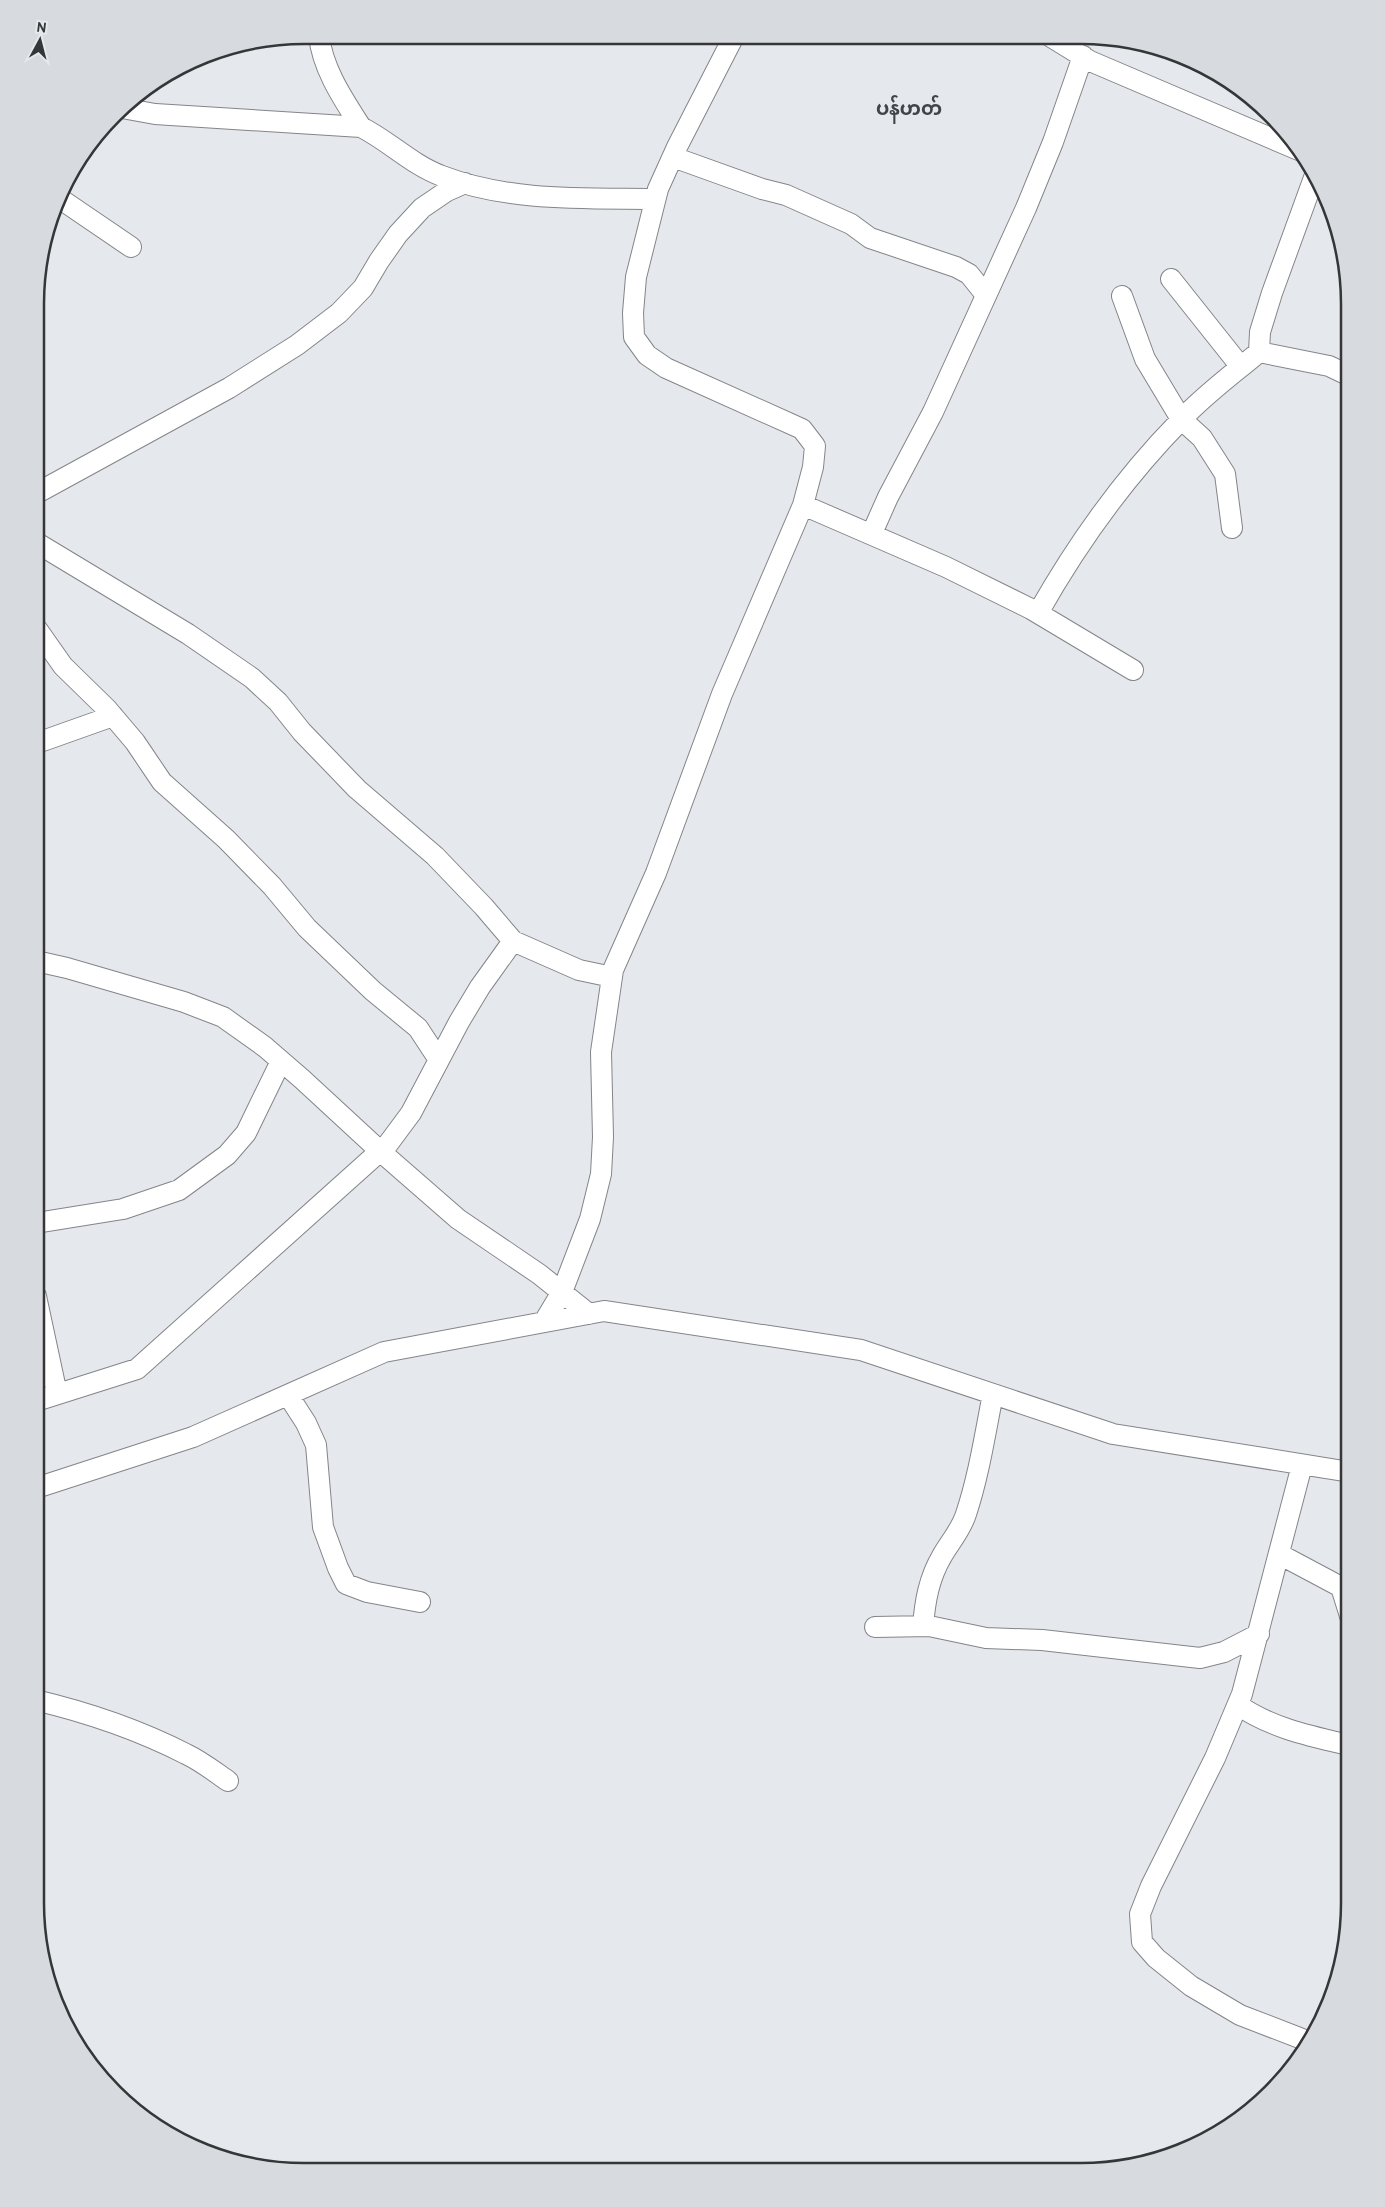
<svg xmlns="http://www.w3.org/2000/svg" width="1385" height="2207" viewBox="0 0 1385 2207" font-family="Overpass,'Noto Sans Myanmar',sans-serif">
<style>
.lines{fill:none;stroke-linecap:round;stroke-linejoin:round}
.minor-casing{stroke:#838589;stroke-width:22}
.minor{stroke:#fff;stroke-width:20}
.labels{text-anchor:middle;stroke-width:4;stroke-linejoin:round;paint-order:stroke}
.quarter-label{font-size:19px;font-weight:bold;fill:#424448;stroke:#e5e8ec}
.rim{fill:none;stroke:#353637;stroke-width:2.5}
</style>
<rect width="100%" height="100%" fill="#e5e8ec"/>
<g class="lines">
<!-- minor casing -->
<g class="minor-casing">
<path id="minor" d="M 319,35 C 322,68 343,99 361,127
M 1051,37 L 1090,61 L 1301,151
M 122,108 L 155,114 L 361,127 C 389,141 412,165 442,176 C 510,202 585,198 655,199
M 673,157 L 762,189 L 786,195 L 851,224 L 870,238 L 956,267 L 969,274 L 985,294
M 59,198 L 131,247
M 1171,279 L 1241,367
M 1122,296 L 1145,359 L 1181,419 L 1202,438 L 1225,474 L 1232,528
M 1259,352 L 1260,332 L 1272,293 L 1315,175
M 37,493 L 229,388 L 297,345 L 339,313 L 363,288 L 379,261 L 398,234 L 422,208 L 447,191 L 465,183
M 803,505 L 946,567 L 1031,609 L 1133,670
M 872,533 L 888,497 L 933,412 L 1026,208 L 1053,142 L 1083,56
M 37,543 L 188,634 L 252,678 L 278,702 L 302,732 L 357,789 L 435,856 L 484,907 L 513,941 L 579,970 L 612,977
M 1038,613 C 1077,544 1125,477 1181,420 C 1204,395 1233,374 1259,352 L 1329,366 L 1350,376
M 37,629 L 63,666 L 107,709 L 135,742 L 162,782 L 226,839 L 272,886 L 307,928 L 373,991 L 418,1028 L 439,1060
M 37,743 L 113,716
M 36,961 L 67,968 L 184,1002 L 223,1017 L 265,1047 L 302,1079 L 380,1151 L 458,1219 L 539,1274 L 589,1314
M 36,1223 L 123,1209 L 179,1190 L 227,1155 L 246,1133 L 281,1061
M 36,1296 L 57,1394
M 544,1322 L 562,1292 L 590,1219 L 601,1174 L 603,1137 L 601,1052 L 613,970 L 656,873 L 722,694 L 803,505 L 813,467 L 815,446 L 802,429 L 666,368 L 647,355 L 634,337 L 633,313 L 636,277 L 658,189 L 677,147 L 734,36
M 288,1395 L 306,1423 L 316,1445 L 323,1527 L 338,1568 L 346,1584 L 367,1592 L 420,1602
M 36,1401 L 137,1369 L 388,1144 L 411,1113 L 459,1022 L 480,987 L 513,941
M 1302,1465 L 1242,1694 L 1215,1758 L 1151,1886 L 1140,1914 L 1142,1942 L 1156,1958 L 1191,1986 L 1240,2015 L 1310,2042
M 36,1488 L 193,1437 L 384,1352 L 604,1311 L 861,1350 L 1113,1434 L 1350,1472
M 1279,1554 L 1341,1587 L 1350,1616
M 923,1626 C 925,1601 929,1578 942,1556 C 950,1542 961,1530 966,1514 C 979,1475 985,1434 993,1394
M 875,1627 L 929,1626 L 986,1638 L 1042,1640 L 1200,1658 L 1224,1652 L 1259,1634
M 35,1700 C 86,1712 139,1730 186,1754 C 201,1761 215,1772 228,1781
M 1238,1705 C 1271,1728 1310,1736 1349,1745"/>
</g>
<!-- minor -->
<use href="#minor" class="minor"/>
</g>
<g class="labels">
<!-- quarter labels -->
<g class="quarter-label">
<text x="909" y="115">ပန်ဟတ်</text>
</g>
</g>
<!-- crop -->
<path d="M0 0H1385V2207H0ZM304 44H1081A260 260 0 0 1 1341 304V1903A260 260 0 0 1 1081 2163H304A260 260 0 0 1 44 1903V304A260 260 0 0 1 304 44Z" fill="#d7dade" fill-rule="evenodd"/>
<path class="rim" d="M304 44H1081A260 260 0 0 1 1341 304V1903A260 260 0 0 1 1081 2163H304A260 260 0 0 1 44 1903V304A260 260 0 0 1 304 44Z"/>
<!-- north arrow -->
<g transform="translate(40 40) rotate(7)" stroke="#e5e8ec" stroke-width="4" paint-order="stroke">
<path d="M0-4L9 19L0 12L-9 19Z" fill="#353637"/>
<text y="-8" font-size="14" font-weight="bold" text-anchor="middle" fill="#353637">N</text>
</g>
</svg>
